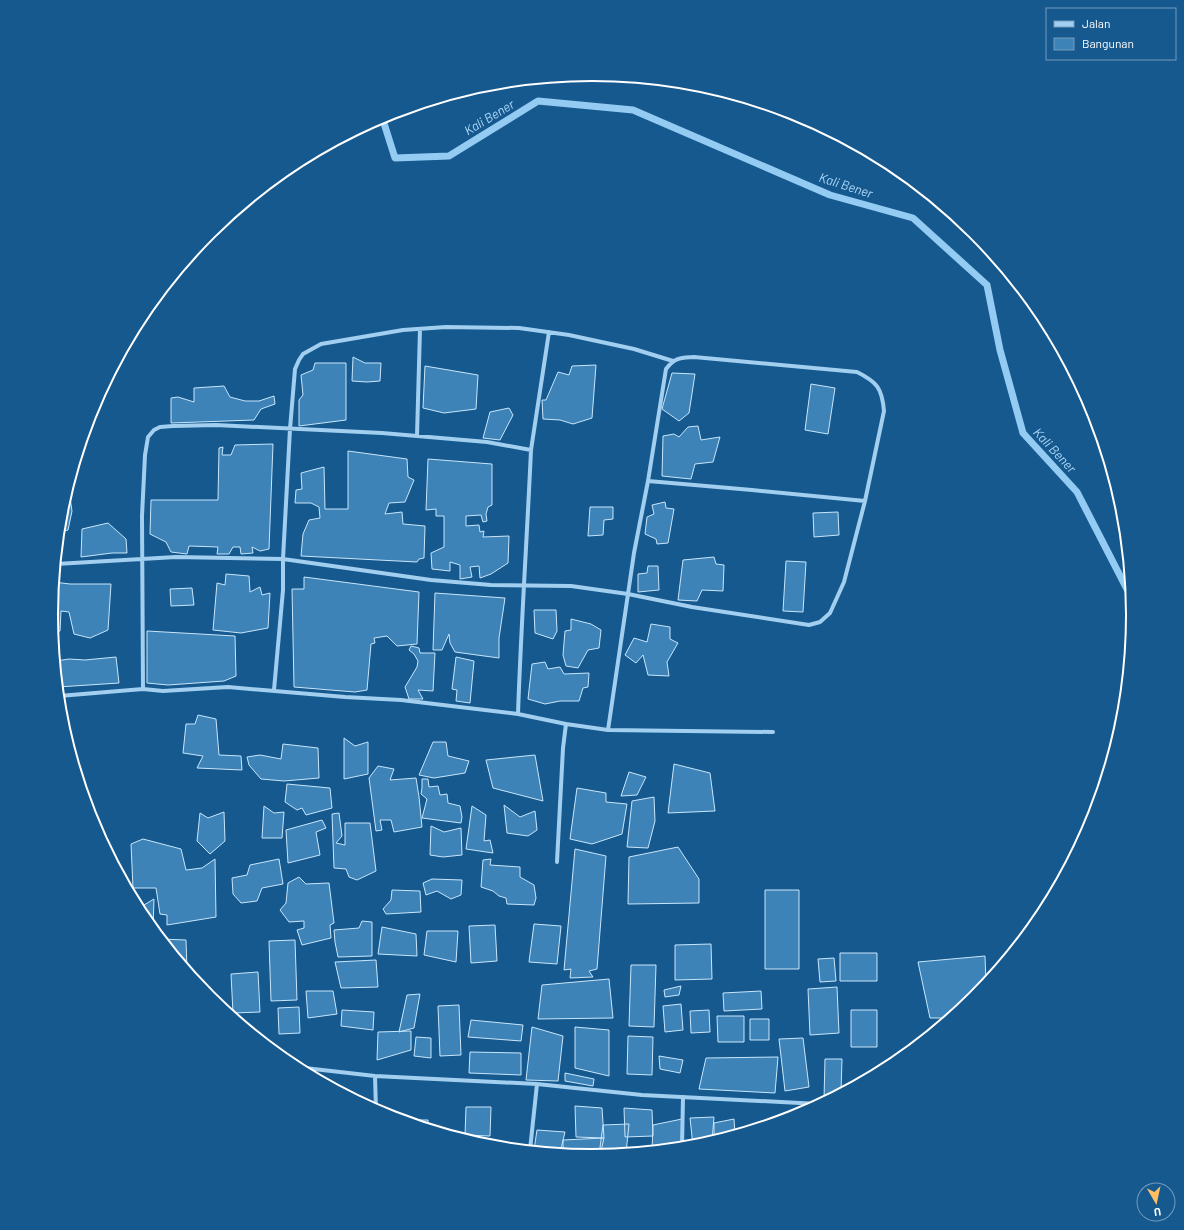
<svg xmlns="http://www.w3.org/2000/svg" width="1184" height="1230" viewBox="0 0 1184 1230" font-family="Barlow,sans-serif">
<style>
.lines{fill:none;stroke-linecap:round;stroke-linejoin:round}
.stream{stroke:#94cbf3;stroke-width:7}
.building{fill:#3e83b8;stroke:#c8e6fb}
.minor{stroke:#a2cff0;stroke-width:4}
.labels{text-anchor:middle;stroke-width:4;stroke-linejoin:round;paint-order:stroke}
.water-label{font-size:13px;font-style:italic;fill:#aed8f7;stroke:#16598f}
.rim{fill:none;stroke:#fff;stroke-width:2}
</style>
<rect width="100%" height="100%" fill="#16598f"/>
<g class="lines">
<!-- stream -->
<path class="stream" d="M 382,117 L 395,158 L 449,156 L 538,101 L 633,110 L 830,195 L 913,218 L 987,285 L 1000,350 L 1023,433 L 1077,492 L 1131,597"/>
</g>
<!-- building -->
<path class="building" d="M 353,357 L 365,363 L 381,363 L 380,381 L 367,382 L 352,381 Z
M 315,363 L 346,363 L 346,420 L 299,426 L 299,400 L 303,395 L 301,375 L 313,370 Z
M 596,365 L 592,418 L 573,424 L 560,420 L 543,419 L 542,400 L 546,400 L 558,372 L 569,375 L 572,366 Z
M 425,366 L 478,375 L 476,409 L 444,413 L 423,408 Z
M 672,373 L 695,374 L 689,413 L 679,421 L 662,409 Z
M 811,384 L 835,388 L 828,434 L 805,430 Z
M 224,386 L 230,397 L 245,401 L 259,401 L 274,396 L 275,404 L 261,409 L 254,420 L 171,423 L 171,398 L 178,397 L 194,402 L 194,388 Z
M 509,408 L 513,415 L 500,440 L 483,438 L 490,412 Z
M 698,426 L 701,440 L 720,437 L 713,462 L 695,464 L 691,479 L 662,476 L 663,436 L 674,434 L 679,437 L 688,427 Z
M 82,441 L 69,491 L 72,511 L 68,530 L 59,532 L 61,509 Z
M 273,444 L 269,549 L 260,551 L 252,547 L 253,553 L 241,554 L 240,547 L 233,547 L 229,554 L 217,554 L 218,547 L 189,546 L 187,554 L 171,552 L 166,542 L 150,534 L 151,500 L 218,500 L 219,448 L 223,447 L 222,455 L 231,455 L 235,445 Z
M 348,451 L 407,459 L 408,477 L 414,480 L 405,502 L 389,503 L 385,514 L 402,512 L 403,524 L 425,526 L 424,558 L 419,559 L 417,562 L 301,556 L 303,534 L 309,520 L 320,518 L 319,507 L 311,503 L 295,503 L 296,490 L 302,489 L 301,473 L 324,467 L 325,509 L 348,509 Z
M 428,459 L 492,464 L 492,505 L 488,507 L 486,514 L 487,521 L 483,522 L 481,515 L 466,516 L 466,526 L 479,525 L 480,532 L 484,531 L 483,537 L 509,536 L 508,563 L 491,574 L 480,578 L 479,566 L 470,567 L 472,577 L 460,579 L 460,565 L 450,562 L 450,571 L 432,569 L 431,553 L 444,547 L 444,516 L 436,516 L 436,509 L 426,510 Z
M 665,502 L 666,508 L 674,509 L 668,543 L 657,544 L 656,539 L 645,534 L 647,517 L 654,514 L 652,505 Z
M 590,507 L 613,507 L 613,519 L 604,520 L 603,535 L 588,536 Z
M 838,512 L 839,535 L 814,537 L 813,513 Z
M 108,523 L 126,539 L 127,553 L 112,553 L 81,557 L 82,529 Z
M 714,557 L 716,564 L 724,565 L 723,591 L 702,590 L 697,601 L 678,600 L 683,560 Z
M 786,561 L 806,562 L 803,612 L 783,611 Z
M 648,566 L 658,566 L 659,590 L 638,592 L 638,574 L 647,573 Z
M 226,574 L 249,576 L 250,592 L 260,587 L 262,595 L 270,593 L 268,628 L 241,633 L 213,630 L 217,583 L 225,585 Z
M 304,577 L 419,592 L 417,644 L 397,646 L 387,636 L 374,638 L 375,643 L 371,644 L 367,690 L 355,692 L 294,687 L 292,589 L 304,589 Z
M 54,582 L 70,584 L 111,584 L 108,630 L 90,638 L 74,634 L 69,612 L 61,611 L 60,631 L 53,632 L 51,615 Z
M 192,588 L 194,605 L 171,606 L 170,589 Z
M 435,593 L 505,598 L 499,638 L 499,658 L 455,652 L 450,643 L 449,634 L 442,650 L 433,650 Z
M 534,610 L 556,610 L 557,631 L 553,639 L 535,633 Z
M 571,619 L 591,624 L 601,630 L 599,648 L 588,650 L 578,668 L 566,666 L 563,655 L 565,631 L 571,630 Z
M 651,624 L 670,627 L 670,639 L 678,643 L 667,662 L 669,676 L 648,675 L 643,655 L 636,663 L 625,655 L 634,638 L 647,642 Z
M 147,631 L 235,636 L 236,676 L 224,681 L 168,685 L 147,683 Z
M 411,646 L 419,648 L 420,653 L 435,653 L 433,691 L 418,690 L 423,699 L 409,699 L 405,687 L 417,667 L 418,661 L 414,654 L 409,650 Z
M 116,657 L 119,683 L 58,687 L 56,661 L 69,659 L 85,660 Z
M 456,657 L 474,661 L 470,703 L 456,701 L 457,690 L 452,689 Z
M 545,662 L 548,669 L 560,667 L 564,674 L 589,673 L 588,687 L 583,688 L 579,701 L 560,701 L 545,704 L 528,699 L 532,664 Z
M 198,715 L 216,719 L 219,755 L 241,756 L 242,770 L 197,768 L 203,756 L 183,753 L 186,724 L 195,724 Z
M 344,738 L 355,746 L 368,742 L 368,774 L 344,779 Z
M 433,742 L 446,742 L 448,756 L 469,761 L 465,773 L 434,778 L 419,775 Z
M 283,744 L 318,748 L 319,778 L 284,781 L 261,779 L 249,765 L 247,757 L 260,755 L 281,759 Z
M 535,755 L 543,801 L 493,788 L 486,760 Z
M 674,764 L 710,773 L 715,811 L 668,813 Z
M 378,766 L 394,769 L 390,780 L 416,778 L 419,797 L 422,827 L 394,832 L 391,820 L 380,820 L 382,830 L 376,831 L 369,778 Z
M 629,772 L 646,777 L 637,795 L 621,796 Z
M 422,779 L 428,779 L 429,787 L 438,786 L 440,795 L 447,794 L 448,803 L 460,806 L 462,817 L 461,823 L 422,818 L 427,799 L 421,794 L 422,788 Z
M 287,784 L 330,788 L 332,808 L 306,815 L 302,808 L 297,810 L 285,802 Z
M 577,788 L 606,793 L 606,802 L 627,804 L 622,834 L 592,844 L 570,839 Z
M 654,797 L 655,821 L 648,848 L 627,847 L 632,801 Z
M 504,805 L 520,817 L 535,811 L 537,830 L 528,836 L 507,833 Z
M 264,806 L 274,813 L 284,812 L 282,838 L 262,838 Z
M 472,806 L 486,815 L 484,841 L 490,840 L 493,853 L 466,849 Z
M 224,812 L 225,841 L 210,854 L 197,841 L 200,813 L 208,818 Z
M 339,813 L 342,836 L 336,843 L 345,845 L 345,823 L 370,823 L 376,871 L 357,880 L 349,877 L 346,869 L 334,868 L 332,814 Z
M 322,820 L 326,828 L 316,832 L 320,855 L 288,863 L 286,830 Z
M 431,826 L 444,832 L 461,828 L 462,855 L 443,857 L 430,855 Z
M 143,839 L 181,849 L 186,870 L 202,868 L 215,859 L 216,917 L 167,925 L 167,915 L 160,914 L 156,888 L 133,888 L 131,844 Z
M 678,847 L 699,879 L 699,903 L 628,904 L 629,857 Z
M 575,849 L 606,856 L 597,969 L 589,971 L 593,977 L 570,978 L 571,969 L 564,970 Z
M 279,859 L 283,884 L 262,888 L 257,901 L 241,903 L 233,894 L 232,878 L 247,875 L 250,865 Z
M 491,859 L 490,865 L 520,867 L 520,877 L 534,885 L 536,898 L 534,905 L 507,904 L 506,898 L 499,896 L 493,891 L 481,887 L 483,860 Z
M 299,877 L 306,884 L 329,883 L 334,923 L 330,925 L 331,938 L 302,945 L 297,930 L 304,928 L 304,921 L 289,922 L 280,910 L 286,903 L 288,883 Z
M 432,879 L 462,880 L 461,895 L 451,899 L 437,891 L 426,895 L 423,883 Z
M 392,890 L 420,891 L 421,912 L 386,914 L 383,909 L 391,900 Z
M 765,890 L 799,890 L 799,969 L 765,969 Z
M 154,899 L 153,929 L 142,915 L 135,902 L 144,905 Z
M 362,921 L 372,922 L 372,956 L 338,957 L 335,942 L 334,930 L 359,928 Z
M 534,924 L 561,926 L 557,964 L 529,962 Z
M 495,925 L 497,961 L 471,963 L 469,926 Z
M 382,927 L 416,934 L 417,956 L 378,954 Z
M 427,931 L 458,931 L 456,962 L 424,955 Z
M 161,939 L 186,940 L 187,970 Z
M 295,940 L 297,1000 L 271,1001 L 269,941 Z
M 711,944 L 712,979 L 675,980 L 675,945 Z
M 840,953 L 877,953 L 877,981 L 840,981 Z
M 985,956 L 986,984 L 974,998 L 950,1018 L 930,1018 L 918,962 Z
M 834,958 L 836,981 L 820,982 L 818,959 Z
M 376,960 L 378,987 L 341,988 L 335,962 Z
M 631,965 L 656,965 L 654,1027 L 629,1026 Z
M 258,972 L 260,1012 L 233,1013 L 231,974 Z
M 609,979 L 613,1018 L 538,1019 L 542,985 Z
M 681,986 L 679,995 L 665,997 L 664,990 Z
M 837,987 L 839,1033 L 810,1035 L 808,989 Z
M 306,991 L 333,991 L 337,1014 L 308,1018 Z
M 761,991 L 762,1009 L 724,1011 L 723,993 Z
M 420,994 L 414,1028 L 399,1032 L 407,995 Z
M 681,1004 L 683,1030 L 665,1032 L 663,1006 Z
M 459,1005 L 461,1055 L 440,1056 L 438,1006 Z
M 299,1007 L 300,1033 L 279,1034 L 278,1008 Z
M 342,1010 L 374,1012 L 373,1030 L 341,1026 Z
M 709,1010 L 710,1032 L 691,1033 L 690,1011 Z
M 851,1010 L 877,1010 L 877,1047 L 851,1047 Z
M 717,1016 L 744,1016 L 744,1042 L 718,1042 Z
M 750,1019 L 769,1019 L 769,1040 L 750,1040 Z
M 471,1020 L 523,1025 L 521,1041 L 468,1037 Z
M 532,1027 L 563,1036 L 558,1081 L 526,1080 Z
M 575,1027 L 609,1030 L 609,1076 L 575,1068 Z
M 411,1031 L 411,1050 L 377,1060 L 378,1032 Z
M 628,1036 L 653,1037 L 652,1075 L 627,1074 Z
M 416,1037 L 431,1038 L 431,1058 L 414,1056 Z
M 803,1038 L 809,1087 L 785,1091 L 779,1039 Z
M 470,1052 L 521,1053 L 521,1075 L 469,1073 Z
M 659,1056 L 683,1060 L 680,1073 L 660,1069 Z
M 778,1057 L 775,1093 L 699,1089 L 706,1058 Z
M 825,1059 L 842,1059 L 841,1092 L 829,1099 L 824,1099 Z
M 565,1073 L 594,1079 L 593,1086 L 565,1081 Z
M 575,1106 L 602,1108 L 604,1138 L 576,1137 Z
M 466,1107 L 491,1107 L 490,1136 L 465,1135 Z
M 624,1108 L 652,1110 L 653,1136 L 625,1137 Z
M 714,1117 L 712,1141 L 693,1146 L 690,1118 Z
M 682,1119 L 681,1147 L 652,1150 L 653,1125 Z
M 734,1119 L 735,1134 L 714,1140 L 714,1123 Z
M 403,1120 L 428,1120 L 428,1128 Z
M 629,1124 L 626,1153 L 599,1155 L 603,1125 Z
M 537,1130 L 565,1132 L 560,1153 L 534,1150 Z
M 604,1138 L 600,1155 L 592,1156 L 563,1153 L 563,1140 Z"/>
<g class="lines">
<!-- minor -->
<path class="minor" d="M 417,436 L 420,329
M 531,450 L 549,332
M 56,564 L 176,557 L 283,559 L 431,580 L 491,585 L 571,586 L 628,594 L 692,607 L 809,625 L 820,622 L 830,613 L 844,582 L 865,501 L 884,411 C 882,388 877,382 857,372 L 694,357 C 681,358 675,357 666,369 L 648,481
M 143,689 L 142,516 L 145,455 L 148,437 L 154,430 L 160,427 L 173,426 L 216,425 L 382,433 L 487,442 L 531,450 C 527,538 521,626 518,714
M 274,690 L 283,590 L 283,559 L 290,429 L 295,369 L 299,360 L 303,354 L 321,344 L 403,330 L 446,327 L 519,328 L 569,335 L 634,349 L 673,361
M 59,696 L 143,689 L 163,691 L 228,687 L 345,697 L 401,700 L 518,714 L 566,724 L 563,748 L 557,862
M 566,724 L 608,730 L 773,732
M 608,730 L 634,553 L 648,481 L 752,490 L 865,501
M 296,1067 L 375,1076 L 537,1084 L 642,1095 L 819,1104
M 375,1076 L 376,1110
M 682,1147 L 683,1097
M 530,1150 L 537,1084"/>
</g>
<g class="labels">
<!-- water labels -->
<g class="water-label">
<text transform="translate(489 117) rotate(-31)" y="5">Kali Bener</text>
<text transform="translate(846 185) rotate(18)" y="5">Kali Bener</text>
<text transform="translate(1055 450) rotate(47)" y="5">Kali Bener</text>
</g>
</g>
<!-- crop -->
<path d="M0 0H1184V1230H0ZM58 615a534 534 0 1 1 1068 0a534 534 0 1 1-1068 0Z" fill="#16598f" fill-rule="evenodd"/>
<path class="rim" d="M58 615a534 534 0 1 1 1068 0a534 534 0 1 1-1068 0Z"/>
<!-- legend -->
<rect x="1046" y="8" width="130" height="52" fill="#16598f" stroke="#739bbc"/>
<rect x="1054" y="21" width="20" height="6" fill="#a2cff0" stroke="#739bbc"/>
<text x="1082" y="28" font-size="12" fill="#ffffff">Jalan</text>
<rect x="1054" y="38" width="20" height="12" fill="#3e83b8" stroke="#739bbc"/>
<text x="1082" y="48" font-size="12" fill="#ffffff">Bangunan</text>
<!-- north arrow -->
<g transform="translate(1156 1202) rotate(171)"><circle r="19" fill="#16598f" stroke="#739bbc"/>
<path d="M0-3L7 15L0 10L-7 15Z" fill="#ffbe61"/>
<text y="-6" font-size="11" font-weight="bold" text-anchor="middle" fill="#ffffff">U</text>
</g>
</svg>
